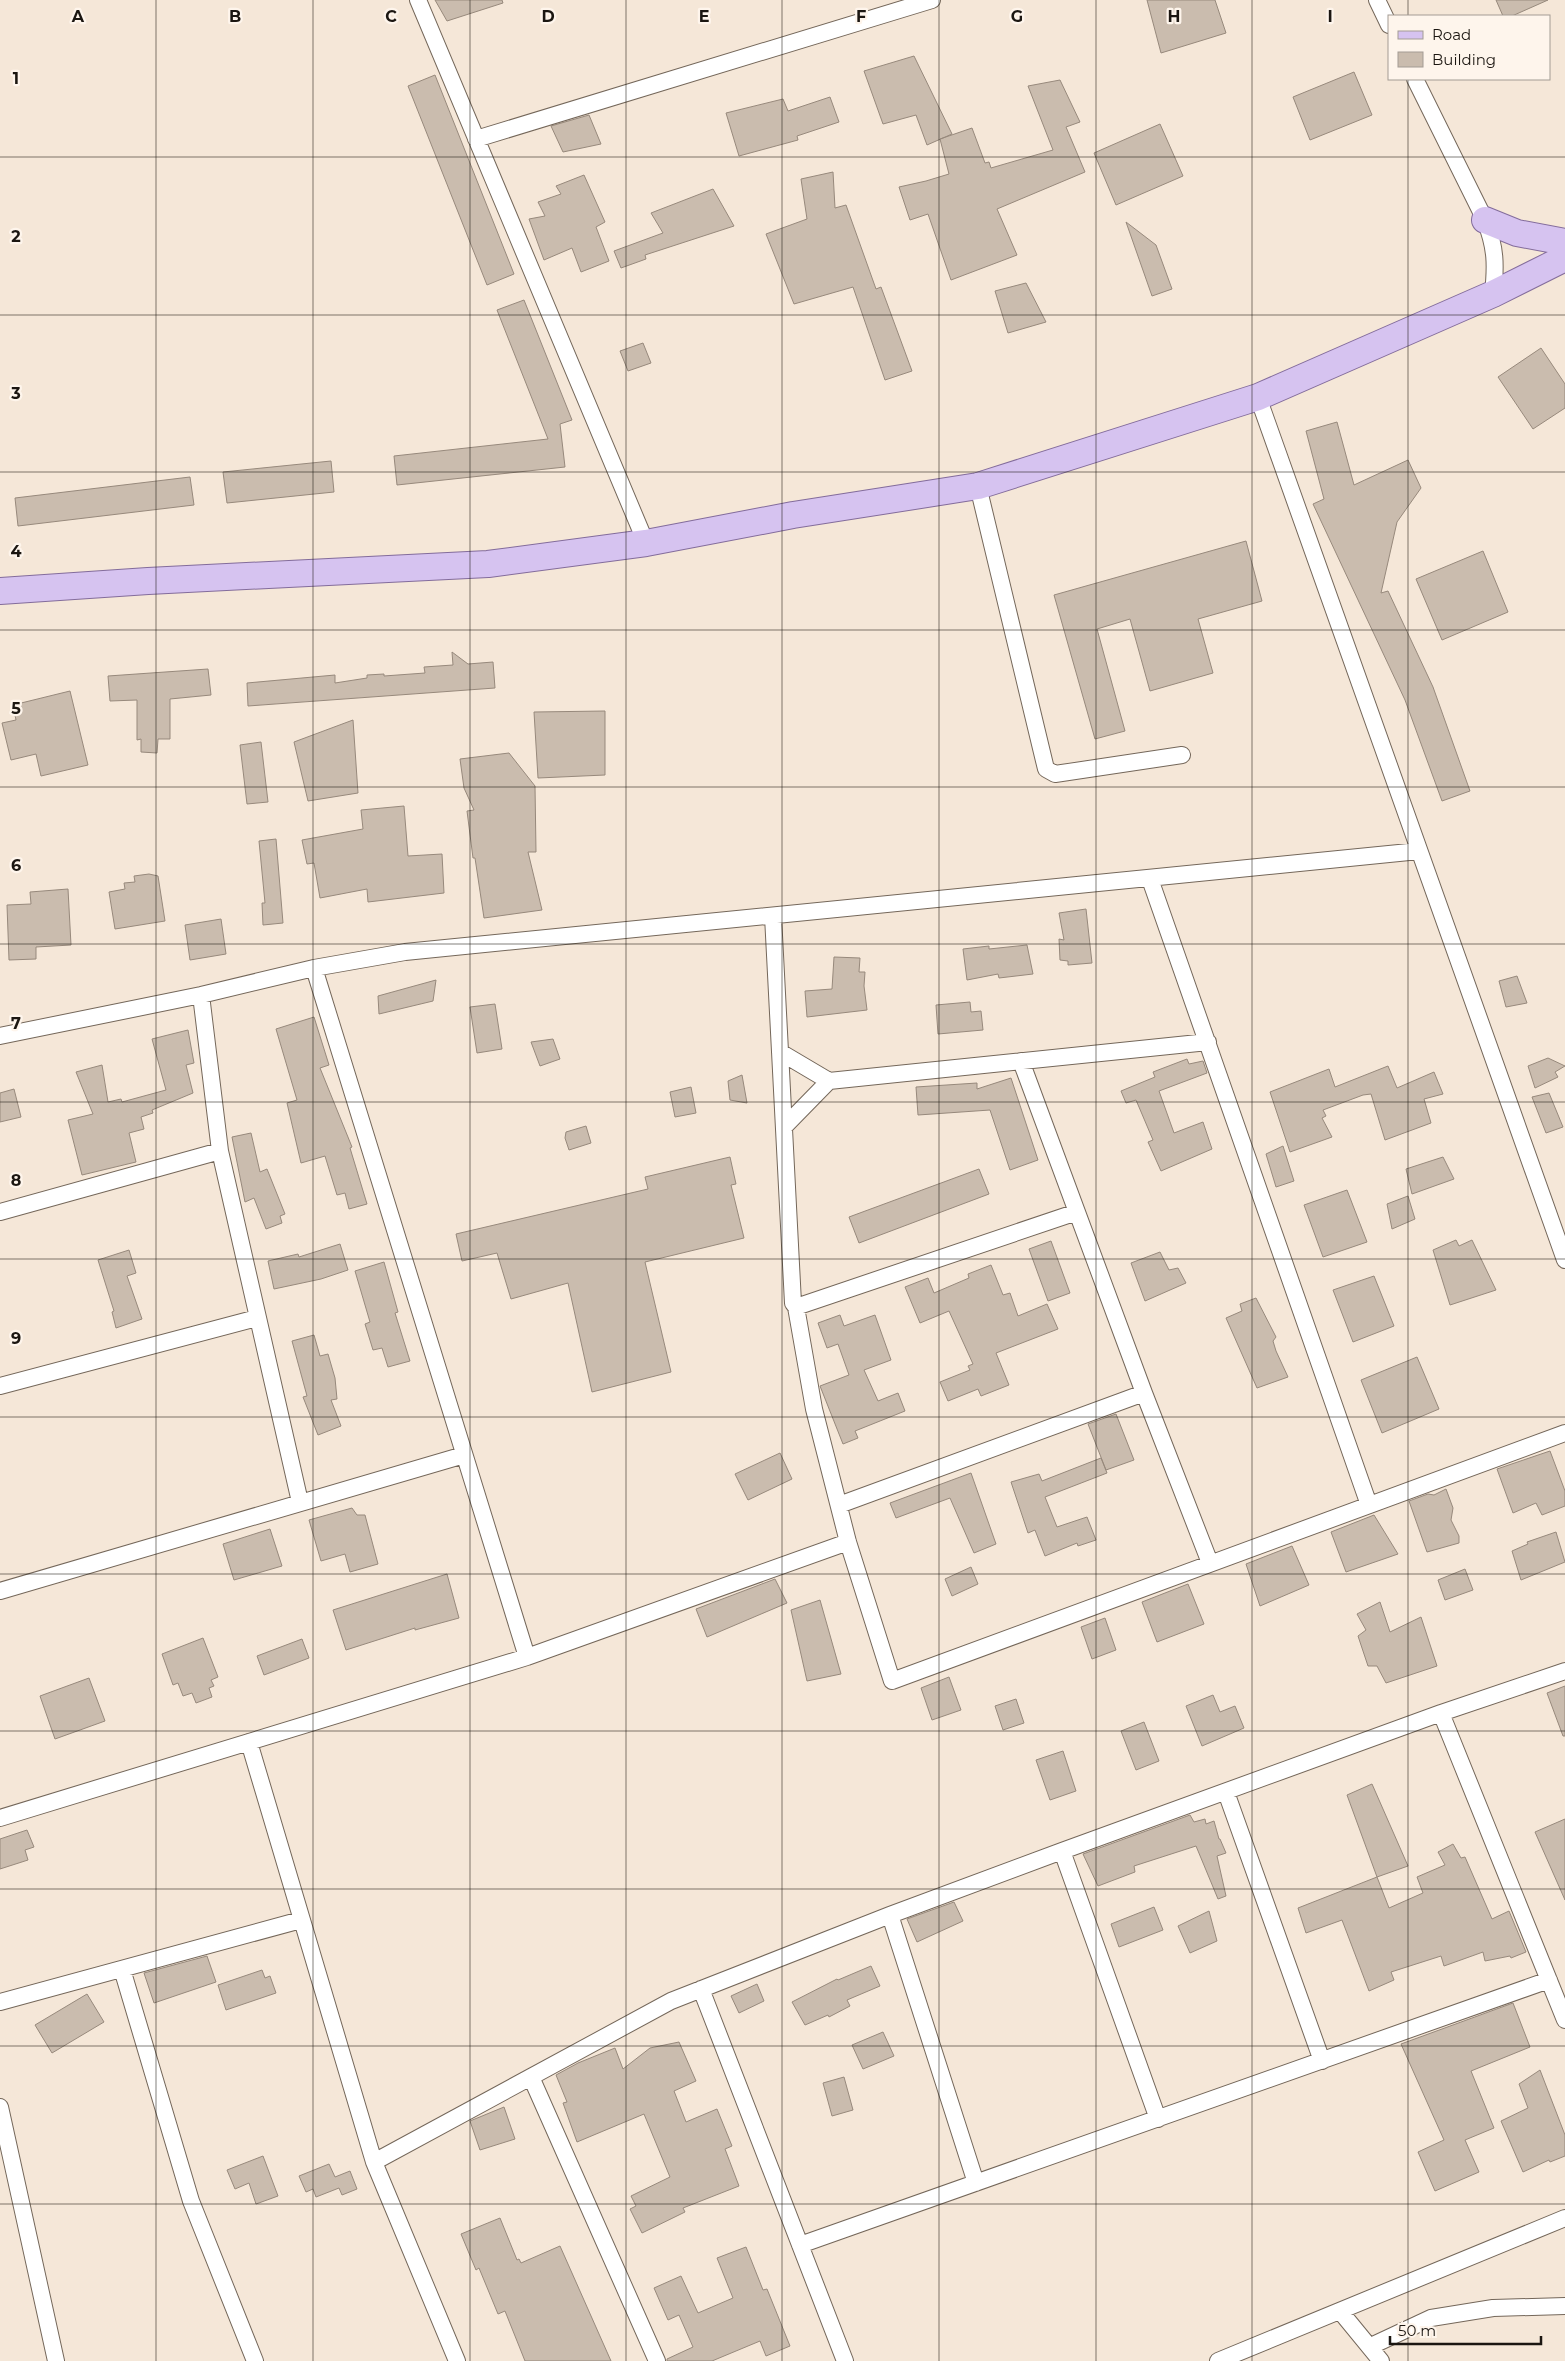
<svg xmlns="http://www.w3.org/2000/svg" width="1565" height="2361" viewBox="0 0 1565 2361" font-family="Montserrat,sans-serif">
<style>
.building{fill:#cabcae;stroke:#97897c}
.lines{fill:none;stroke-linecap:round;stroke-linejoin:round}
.street-casing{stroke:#74675a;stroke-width:18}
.primary-casing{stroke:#836c9b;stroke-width:28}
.street{stroke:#fff;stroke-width:16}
.primary{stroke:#d6c3f0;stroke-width:26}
.grid{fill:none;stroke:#1b1611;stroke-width:1;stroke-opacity:0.55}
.grid-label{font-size:16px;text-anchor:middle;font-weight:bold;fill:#1b1611;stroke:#fef5ec;stroke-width:4.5;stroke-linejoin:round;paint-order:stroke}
</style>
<rect width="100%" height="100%" fill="#f5e7d8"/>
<!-- building -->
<path class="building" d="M 435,0 L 502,0 L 503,3 L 447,21 Z
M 1147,0 L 1215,0 L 1226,33 L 1161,53 Z
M 1496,0 L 1548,0 L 1512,16 L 1503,16 Z
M 914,56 L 952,134 L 927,145 L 916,115 L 883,124 L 864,71 Z
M 1354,72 L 1372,115 L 1310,140 L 1293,97 Z
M 435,75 L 514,274 L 487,285 L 408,86 Z
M 1060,80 L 1080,122 L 1066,127 L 1085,172 L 997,209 L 1017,255 L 951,280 L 928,214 L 910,220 L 899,187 L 926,181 L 949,174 L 940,139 L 972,128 L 985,163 L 989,162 L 991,168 L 1053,150 L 1028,86 Z
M 830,97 L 839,122 L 797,136 L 798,140 L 739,156 L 726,113 L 783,99 L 788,111 Z
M 589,115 L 601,144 L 563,152 L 551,126 Z
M 1160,124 L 1183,176 L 1116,205 L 1094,153 Z
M 833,172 L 835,208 L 846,205 L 876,289 L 881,287 L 912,371 L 885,380 L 853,287 L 794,304 L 766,234 L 807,219 L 801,179 Z
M 584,175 L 605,222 L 596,227 L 609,261 L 581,272 L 572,248 L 544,260 L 529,219 L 545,216 L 538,202 L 561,194 L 556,186 Z
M 713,189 L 734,226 L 645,255 L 646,259 L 621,268 L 614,251 L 663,233 L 651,213 Z
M 1126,222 L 1156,245 L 1172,289 L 1152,296 Z
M 1026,283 L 1046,322 L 1008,333 L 995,291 Z
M 524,300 L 572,420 L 560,424 L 565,467 L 397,485 L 394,456 L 548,439 L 497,310 Z
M 643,343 L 651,363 L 628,371 L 620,351 Z
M 1541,348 L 1565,384 L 1565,408 L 1533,429 L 1498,377 Z
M 1337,422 L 1354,485 L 1408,460 L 1421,488 L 1397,522 L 1381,593 L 1388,591 L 1433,687 L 1470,791 L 1442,801 L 1405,700 L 1313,504 L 1324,499 L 1306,431 Z
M 331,461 L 334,492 L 227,503 L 223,472 Z
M 190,477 L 194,505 L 18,526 L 15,498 Z
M 1246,541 L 1262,601 L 1198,619 L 1213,673 L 1150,691 L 1130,619 L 1097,629 L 1125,731 L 1095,739 L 1054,595 Z
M 1483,551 L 1508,612 L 1442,640 L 1416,579 Z
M 452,652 L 468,664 L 493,662 L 495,688 L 248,706 L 247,683 L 335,675 L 335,683 L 367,678 L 367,675 L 384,674 L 384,676 L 425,673 L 424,667 L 453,665 Z
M 208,669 L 211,695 L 170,699 L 170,739 L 158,739 L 157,753 L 141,752 L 141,739 L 137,740 L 137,700 L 110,701 L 108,676 Z
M 70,691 L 88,765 L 41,776 L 36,754 L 11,760 L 2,723 L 16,720 L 13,705 Z
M 605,711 L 605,775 L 538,778 L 534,712 Z
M 353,720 L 358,793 L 308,801 L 294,742 Z
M 261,742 L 268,802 L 247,804 L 240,745 Z
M 509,753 L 535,786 L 536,852 L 528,852 L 542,910 L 484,918 L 475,858 L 473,858 L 467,811 L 474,810 L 464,788 L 460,759 Z
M 404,806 L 408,856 L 442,854 L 444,893 L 368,902 L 367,889 L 320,898 L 314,863 L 307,864 L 302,840 L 363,829 L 361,810 Z
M 276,839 L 283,923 L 263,925 L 262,903 L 265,903 L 259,841 Z
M 149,874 L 158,876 L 165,921 L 115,929 L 109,892 L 125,889 L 124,883 L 135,882 L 134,876 Z
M 68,889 L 71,945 L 36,947 L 36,959 L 9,960 L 7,905 L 31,904 L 30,892 Z
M 1086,909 L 1092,963 L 1068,965 L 1068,961 L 1060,960 L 1059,939 L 1064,940 L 1059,913 Z
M 221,919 L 226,954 L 190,960 L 185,925 Z
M 1027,945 L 1033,974 L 999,978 L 998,974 L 967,980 L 963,949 L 989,946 L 989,949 Z
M 834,957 L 860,958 L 859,972 L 865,972 L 864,986 L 867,1010 L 807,1017 L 805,991 L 832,989 Z
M 1517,976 L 1527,1003 L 1506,1007 L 1499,981 Z
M 436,980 L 433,1001 L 379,1014 L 378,996 Z
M 970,1002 L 971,1012 L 981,1011 L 983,1030 L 938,1034 L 936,1005 Z
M 495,1004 L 502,1049 L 477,1053 L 470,1007 Z
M 314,1017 L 329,1065 L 320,1068 L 352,1147 L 350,1148 L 367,1204 L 349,1209 L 345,1193 L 337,1195 L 325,1156 L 301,1163 L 287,1103 L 297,1100 L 276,1029 Z
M 188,1030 L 194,1063 L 186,1065 L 193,1093 L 152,1110 L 153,1113 L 141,1117 L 144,1129 L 129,1133 L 136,1162 L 82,1175 L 68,1120 L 93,1114 L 76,1072 L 102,1065 L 108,1102 L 121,1099 L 122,1102 L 166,1090 L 152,1039 Z
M 553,1039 L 560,1059 L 540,1066 L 531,1042 Z
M 1548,1058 L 1565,1066 L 1555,1072 L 1558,1077 L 1535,1088 L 1528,1066 Z
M 1187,1059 L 1189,1064 L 1203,1061 L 1207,1073 L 1159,1091 L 1174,1133 L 1203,1122 L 1212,1149 L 1161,1171 L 1148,1142 L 1153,1140 L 1136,1100 L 1126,1103 L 1121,1091 L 1155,1077 L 1153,1072 Z
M 1388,1066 L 1397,1088 L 1434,1072 L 1443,1094 L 1424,1099 L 1431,1123 L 1385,1140 L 1371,1094 L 1363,1095 L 1323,1110 L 1326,1116 L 1322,1118 L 1332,1137 L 1290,1152 L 1270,1092 L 1329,1069 L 1335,1087 Z
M 742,1075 L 747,1103 L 730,1100 L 728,1081 Z
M 1011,1078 L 1038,1160 L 1010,1170 L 990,1110 L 918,1115 L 916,1087 L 977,1083 L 977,1089 Z
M 691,1087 L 696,1113 L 675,1117 L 670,1092 Z
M 14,1089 L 21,1117 L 0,1122 L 0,1093 Z
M 1549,1093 L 1563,1127 L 1546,1133 L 1532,1097 Z
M 586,1126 L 591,1143 L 569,1150 L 565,1138 L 566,1132 Z
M 251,1133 L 260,1172 L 267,1169 L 285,1214 L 280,1216 L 282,1223 L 266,1229 L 254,1198 L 245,1202 L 232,1137 Z
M 1283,1146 L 1294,1181 L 1276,1187 L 1266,1154 Z
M 730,1157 L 736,1184 L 731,1185 L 744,1238 L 645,1262 L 671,1372 L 592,1392 L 568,1283 L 511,1299 L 497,1253 L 462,1261 L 456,1234 L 648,1189 L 645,1177 Z
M 1443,1157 L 1454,1179 L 1412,1194 L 1406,1169 Z
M 979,1169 L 989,1194 L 859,1243 L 849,1217 Z
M 1347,1190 L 1367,1242 L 1323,1257 L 1304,1205 Z
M 1408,1196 L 1415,1219 L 1392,1229 L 1387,1204 Z
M 1456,1240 L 1459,1246 L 1472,1240 L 1496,1290 L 1450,1305 L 1433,1250 Z
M 1051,1241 L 1070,1293 L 1048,1301 L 1029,1249 Z
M 340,1244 L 348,1270 L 321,1279 L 274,1289 L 268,1261 L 298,1254 L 299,1257 Z
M 129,1250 L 136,1273 L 127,1276 L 142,1319 L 116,1328 L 112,1312 L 114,1311 L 98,1260 Z
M 1160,1252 L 1169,1270 L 1178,1268 L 1186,1283 L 1145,1301 L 1131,1263 Z
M 384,1262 L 398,1312 L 395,1313 L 410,1361 L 388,1367 L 382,1348 L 373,1350 L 365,1324 L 370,1322 L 355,1271 Z
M 991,1265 L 1003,1295 L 1010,1293 L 1018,1316 L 1047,1304 L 1058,1329 L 996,1353 L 1009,1385 L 981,1396 L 978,1389 L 948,1401 L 940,1382 L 970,1370 L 968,1366 L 973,1364 L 949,1311 L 920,1323 L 905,1287 L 928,1278 L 934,1293 L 969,1278 L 968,1274 Z
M 1374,1276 L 1394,1326 L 1353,1342 L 1333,1290 Z
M 1256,1298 L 1276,1337 L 1273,1341 L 1276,1351 L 1288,1377 L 1257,1388 L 1226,1318 L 1242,1311 L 1240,1304 Z
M 840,1315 L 844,1326 L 875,1315 L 891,1360 L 864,1370 L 878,1401 L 898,1393 L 905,1411 L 855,1431 L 858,1438 L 843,1444 L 820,1386 L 849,1375 L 838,1344 L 827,1348 L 818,1323 Z
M 314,1335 L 320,1356 L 328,1354 L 335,1378 L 337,1399 L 331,1400 L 341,1426 L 318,1435 L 303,1397 L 307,1396 L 292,1341 Z
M 1417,1357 L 1439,1409 L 1382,1433 L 1361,1380 Z
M 1116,1414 L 1134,1460 L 1106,1470 L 1088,1424 Z
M 1550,1451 L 1565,1491 L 1565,1506 L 1542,1515 L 1536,1503 L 1513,1513 L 1497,1469 Z
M 780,1453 L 792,1479 L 748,1500 L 735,1474 Z
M 1101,1458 L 1107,1473 L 1045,1497 L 1057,1527 L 1087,1517 L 1096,1540 L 1078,1546 L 1077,1543 L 1045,1556 L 1035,1530 L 1028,1533 L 1011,1482 L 1039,1474 L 1042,1481 Z
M 971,1473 L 996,1544 L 974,1553 L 950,1498 L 896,1518 L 890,1503 Z
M 1446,1489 L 1453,1508 L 1451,1520 L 1459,1536 L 1459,1543 L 1427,1552 L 1409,1501 L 1428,1494 L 1434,1495 Z
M 352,1508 L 357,1515 L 365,1515 L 378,1564 L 350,1572 L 345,1554 L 321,1561 L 309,1520 Z
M 1374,1515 L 1398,1554 L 1346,1572 L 1331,1532 Z
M 270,1529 L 282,1566 L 234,1580 L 223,1544 Z
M 1556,1532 L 1565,1562 L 1521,1580 L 1512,1551 L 1528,1544 L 1527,1542 Z
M 1292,1546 L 1309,1585 L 1260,1606 L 1246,1564 Z
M 971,1567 L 978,1584 L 952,1596 L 945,1579 Z
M 1465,1569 L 1473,1590 L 1445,1600 L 1438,1580 Z
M 447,1574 L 459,1618 L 415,1630 L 415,1628 L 346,1650 L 333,1610 Z
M 775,1579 L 787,1603 L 707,1637 L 696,1609 Z
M 1188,1584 L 1204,1624 L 1157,1642 L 1142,1602 Z
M 820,1600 L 841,1674 L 807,1681 L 791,1610 Z
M 1380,1602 L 1390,1632 L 1421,1617 L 1437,1666 L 1386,1683 L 1377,1666 L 1368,1666 L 1358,1636 L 1366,1630 L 1357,1614 Z
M 1105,1618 L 1116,1650 L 1092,1659 L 1081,1627 Z
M 203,1638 L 218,1677 L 211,1680 L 214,1686 L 209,1688 L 212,1697 L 196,1703 L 192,1693 L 183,1696 L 178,1683 L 173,1685 L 162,1654 Z
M 302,1639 L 309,1658 L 264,1675 L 257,1656 Z
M 949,1677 L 961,1710 L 932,1720 L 921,1688 Z
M 89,1678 L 105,1721 L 55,1739 L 40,1696 Z
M 1565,1686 L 1565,1736 L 1563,1736 L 1547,1693 Z
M 1213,1695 L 1220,1712 L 1235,1706 L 1244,1728 L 1202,1746 L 1186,1706 Z
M 1016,1699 L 1024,1723 L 1003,1730 L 995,1706 Z
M 1144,1722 L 1159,1761 L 1136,1770 L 1121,1731 Z
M 1063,1751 L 1076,1791 L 1050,1800 L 1036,1760 Z
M 1372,1784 L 1408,1866 L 1377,1877 L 1347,1795 Z
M 1190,1815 L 1194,1822 L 1205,1819 L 1206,1824 L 1214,1821 L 1219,1839 L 1220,1839 L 1226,1853 L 1217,1856 L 1226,1896 L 1218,1899 L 1196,1846 L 1134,1866 L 1135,1872 L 1098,1886 L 1083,1854 Z
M 1565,1819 L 1565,1900 L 1535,1832 Z
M 27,1830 L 34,1847 L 25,1850 L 28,1860 L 0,1869 L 0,1839 Z
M 1453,1844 L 1461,1858 L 1465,1857 L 1492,1919 L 1509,1911 L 1526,1952 L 1511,1958 L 1510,1956 L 1485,1961 L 1483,1952 L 1444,1966 L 1441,1956 L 1391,1972 L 1394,1980 L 1369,1991 L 1342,1920 L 1306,1933 L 1298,1908 L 1377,1877 L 1389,1908 L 1423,1893 L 1417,1877 L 1445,1865 L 1438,1852 Z
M 954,1902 L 963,1921 L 917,1942 L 907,1919 Z
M 1154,1907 L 1163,1930 L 1119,1947 L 1111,1924 Z
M 1209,1911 L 1217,1941 L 1190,1953 L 1178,1926 Z
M 207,1956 L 216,1982 L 154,2003 L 144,1973 Z
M 871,1966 L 880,1986 L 847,2000 L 850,2006 L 829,2017 L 828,2015 L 805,2025 L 792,2002 L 837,1979 L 838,1980 Z
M 262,1970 L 265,1978 L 270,1976 L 276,1993 L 226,2010 L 218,1985 Z
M 757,1984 L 764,2001 L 739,2013 L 731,1996 Z
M 87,1994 L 104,2022 L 52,2053 L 35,2025 Z
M 1513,2003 L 1530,2047 L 1471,2071 L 1494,2128 L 1465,2140 L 1479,2172 L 1435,2191 L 1418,2152 L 1444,2140 L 1401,2044 Z
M 883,2032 L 894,2056 L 863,2069 L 852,2045 Z
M 679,2042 L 696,2081 L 674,2091 L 686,2122 L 717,2109 L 732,2146 L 725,2149 L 739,2186 L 683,2208 L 685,2212 L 642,2233 L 630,2209 L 636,2206 L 631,2196 L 670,2177 L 644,2114 L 577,2142 L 563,2103 L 567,2102 L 556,2075 L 578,2063 L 615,2048 L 623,2069 L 650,2048 Z
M 1540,2070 L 1565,2135 L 1565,2156 L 1550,2162 L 1549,2160 L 1523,2172 L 1501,2121 L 1528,2108 L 1519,2084 Z
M 844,2077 L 853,2110 L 832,2116 L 823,2083 Z
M 504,2107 L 515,2139 L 480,2150 L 470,2121 Z
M 263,2156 L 278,2196 L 256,2204 L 249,2183 L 235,2189 L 227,2170 Z
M 329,2164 L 335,2177 L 350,2171 L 357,2189 L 342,2195 L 339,2188 L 316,2197 L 313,2189 L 306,2192 L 299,2176 Z
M 500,2218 L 517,2260 L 519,2259 L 521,2263 L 560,2246 L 611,2361 L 525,2361 L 505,2311 L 498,2314 L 479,2268 L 476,2270 L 461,2234 Z
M 746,2247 L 763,2290 L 767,2289 L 790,2346 L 766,2356 L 760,2341 L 712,2361 L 667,2361 L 667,2359 L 693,2347 L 679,2315 L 668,2320 L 654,2288 L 681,2276 L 698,2313 L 733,2298 L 717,2258 Z"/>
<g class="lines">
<!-- street casing -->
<g class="street-casing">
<path id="street" d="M 418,0 L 646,543
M 1377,0 L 1389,25
M 1415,79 L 1485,220 C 1496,248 1496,265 1493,294
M 476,139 L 932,0
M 1258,397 L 1565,1260
M 978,486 L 1046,769 L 1055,774 L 1182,755
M 1150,879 L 1369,1505
M 773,916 L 793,1303 L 796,1307 L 814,1409 L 848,1542 L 892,1681 L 1565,1433
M 314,968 L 527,1657
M 201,995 L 220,1151 L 300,1502
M 0,1036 L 201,995 L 314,968 L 405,952 L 1419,851
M 780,1052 L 829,1081 L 1208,1042
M 1021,1061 L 1144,1393 L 1210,1563
M 784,1127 L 829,1081
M 0,1212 L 220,1151
M 796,1307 L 1077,1212
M 0,1386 L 257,1318
M 839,1505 L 1144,1393
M 0,1591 L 464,1455
M 1441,1713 L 1565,2020
M 249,1742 L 374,2162 L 457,2361
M 1226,1792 L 1322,2061
M 0,1818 L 527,1657 L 848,1542
M 1062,1851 L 1158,2119
M 890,1915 L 976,2183
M 122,1969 L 191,2201 L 255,2361
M 701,1989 L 845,2361
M 0,2002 L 301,1920
M 531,2077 L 657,2361
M 0,2107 L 56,2361
M 374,2162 L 671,2001 L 890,1915 L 1062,1851 L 1441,1713 L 1565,1671
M 800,2245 L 1549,1980
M 1340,2311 L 1381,2361
M 1371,2346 L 1431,2318 L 1493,2308 L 1565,2306
M 1218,2361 L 1565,2218"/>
</g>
<!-- primary casing -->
<g class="primary-casing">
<path id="primary" d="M 1485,220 L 1517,233 L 1565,242
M 0,591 L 148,581 L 488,564 L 646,543 L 793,515 L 978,486 L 1258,397 L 1493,294 L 1565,258"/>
</g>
<!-- street -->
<use href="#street" class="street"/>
<!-- primary -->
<use href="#primary" class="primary"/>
</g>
<!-- grid -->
<path class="grid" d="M 156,0 L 156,2361M 313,0 L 313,2361M 470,0 L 470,2361M 626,0 L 626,2361M 782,0 L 782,2361M 939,0 L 939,2361M 1096,0 L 1096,2361M 1252,0 L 1252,2361M 1408,0 L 1408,16M 1408,79 L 1408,2361M 0,157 L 1565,157M 0,315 L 1565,315M 0,472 L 1565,472M 0,630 L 1565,630M 0,787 L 1565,787M 0,944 L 1565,944M 0,1102 L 1565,1102M 0,1259 L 1565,1259M 0,1417 L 1565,1417M 0,1574 L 1565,1574M 0,1731 L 1565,1731M 0,1889 L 1565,1889M 0,2046 L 1565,2046M 0,2204 L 1565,2204"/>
<g class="grid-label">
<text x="78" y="22">A</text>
<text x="235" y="22">B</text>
<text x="391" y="22">C</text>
<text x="548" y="22">D</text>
<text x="704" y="22">E</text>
<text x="861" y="22">F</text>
<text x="1017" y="22">G</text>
<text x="1174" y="22">H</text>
<text x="1330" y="22">I</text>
<text x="16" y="84">1</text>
<text x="16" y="242">2</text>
<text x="16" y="399">3</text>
<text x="16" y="557">4</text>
<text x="16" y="714">5</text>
<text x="16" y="871">6</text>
<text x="16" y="1029">7</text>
<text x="16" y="1186">8</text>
<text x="16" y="1344">9</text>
</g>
<!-- legend -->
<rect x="1388" y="15" width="162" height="65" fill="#fef5ec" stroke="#a39c94"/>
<rect x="1398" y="31" width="25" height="8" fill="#d6c3f0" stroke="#a39c94"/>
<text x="1432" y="40" font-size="15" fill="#1b1611">Road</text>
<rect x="1398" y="52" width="25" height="15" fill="#cabcae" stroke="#a39c94"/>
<text x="1432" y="65" font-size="15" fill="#1b1611">Building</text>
<!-- scale -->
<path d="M1390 2336v8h151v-8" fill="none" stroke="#1b1611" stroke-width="2.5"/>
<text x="1398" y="2336" font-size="15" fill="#1b1611" stroke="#fef5ec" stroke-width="4" paint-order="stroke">50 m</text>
</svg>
